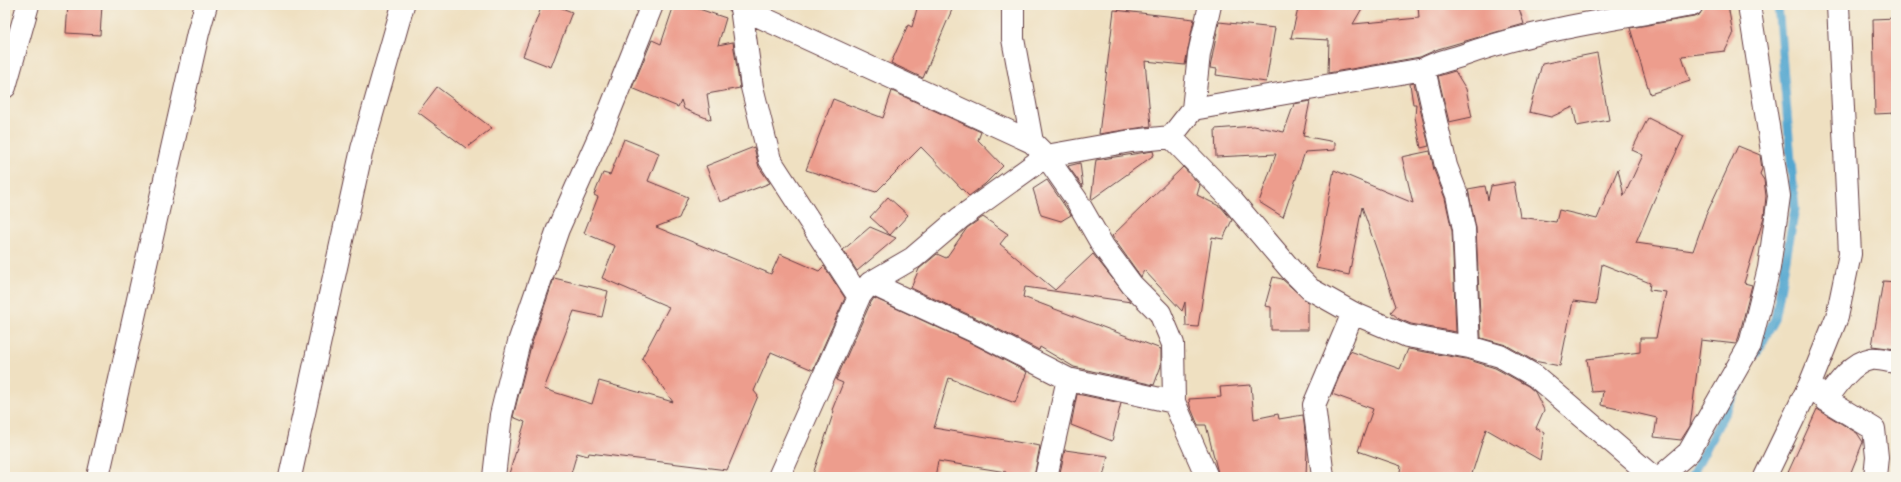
<svg xmlns="http://www.w3.org/2000/svg" width="1901" height="482" viewBox="0 0 1901 482" font-family="Caveat,sans-serif">
<style>
.lines{fill:none;stroke-linecap:round;stroke-linejoin:round}
.stream{stroke:#55a7d0;stroke-width:9}
.building{fill:#ed9d8d}
.minor-casing{stroke:#633c42;stroke-width:24}
.minor{stroke:#fff;stroke-width:22}
</style>
<rect width="100%" height="100%" fill="#f7f3e8"/>
<filter id="ink" filterUnits="userSpaceOnUse"><feTurbulence type="fractalNoise" baseFrequency=".025" numOctaves="2"/><feDisplacementMap in="SourceGraphic" scale="8" xChannelSelector="R" yChannelSelector="G"/><feConvolveMatrix kernelMatrix="1 2 1 2 8 2 1 2 1" color-interpolation-filters="sRGB"/></filter>
<filter id="wash" filterUnits="userSpaceOnUse"><feTurbulence type="fractalNoise" baseFrequency=".012" numOctaves="4" result="noise"/><feDisplacementMap in="SourceGraphic" scale="16" xChannelSelector="R" yChannelSelector="G"/><feGaussianBlur stdDeviation="0.9" result="paint"/><feColorMatrix in="noise" values="0 0 0 0 0 0 0 0 0 0 0 0 0 0 0 0 0 1.4 0 .05"/><feComposite in="paint" operator="in"/></filter>
<g filter="url(#wash)">
<rect width="100%" height="100%" fill="#efe0c1"/>
<g class="lines">
<!-- stream -->
<path class="stream" d="M 1756,354 L 1775,319 L 1795,209 L 1778,5
M 1691,477 L 1742,380"/>
</g>
<g id="blocks">
<!-- building -->
<path class="building" d="M 68,5 L 102,5 L 100,35 L 66,33 Z
M 542,5 L 554,5 L 572,12 L 551,67 L 523,56 Z
M 674,5 L 687,5 L 726,18 L 718,45 L 733,42 L 740,88 L 707,94 L 711,120 L 684,109 L 681,100 L 678,107 L 632,88 L 652,40 L 661,44 Z
M 918,5 L 954,5 L 923,78 L 891,63 L 908,25 L 912,27 Z
M 1299,5 L 1364,5 L 1353,24 L 1419,18 L 1418,5 L 1518,5 L 1524,24 L 1438,49 L 1420,57 L 1328,73 L 1329,40 L 1291,38 Z
M 1704,5 L 1728,5 L 1733,35 L 1725,51 L 1682,56 L 1690,81 L 1650,94 L 1630,28 L 1694,17 L 1700,14 Z
M 1114,10 L 1194,19 L 1185,65 L 1145,61 L 1151,126 L 1099,134 Z
M 1896,18 L 1896,113 L 1875,114 L 1873,19 Z
M 1219,22 L 1275,28 L 1266,82 L 1216,75 L 1217,69 L 1210,68 Z
M 1597,53 L 1609,120 L 1577,126 L 1573,107 L 1551,117 L 1529,112 L 1542,64 Z
M 1455,71 L 1466,89 L 1472,117 L 1449,122 L 1438,76 Z
M 1414,83 L 1429,146 L 1421,148 L 1415,117 L 1416,104 L 1413,104 L 1410,84 Z
M 437,87 L 492,128 L 466,148 L 418,112 Z
M 892,91 L 981,132 L 978,140 L 1003,166 L 985,184 L 969,196 L 921,147 L 876,192 L 806,170 L 833,99 L 883,118 Z
M 1310,101 L 1303,136 L 1335,142 L 1335,150 L 1305,152 L 1283,217 L 1259,202 L 1276,154 L 1216,157 L 1215,129 L 1254,126 L 1284,132 L 1294,104 Z
M 1648,118 L 1684,136 L 1654,200 L 1636,243 L 1693,251 L 1705,217 L 1738,146 L 1760,155 L 1762,169 L 1760,174 L 1764,180 L 1766,196 L 1764,217 L 1744,283 L 1752,285 L 1738,340 L 1736,344 L 1701,340 L 1690,426 L 1681,440 L 1654,437 L 1657,418 L 1601,405 L 1603,391 L 1592,392 L 1587,359 L 1640,352 L 1640,338 L 1656,338 L 1666,292 L 1649,290 L 1650,283 L 1602,264 L 1596,304 L 1573,301 L 1560,366 L 1534,361 L 1506,345 L 1481,338 L 1476,228 L 1468,189 L 1485,186 L 1488,200 L 1491,186 L 1514,182 L 1520,217 L 1556,222 L 1559,210 L 1597,219 L 1618,169 L 1624,196 L 1643,155 L 1632,150 Z
M 624,139 L 659,153 L 648,181 L 688,197 L 679,218 L 656,227 L 771,274 L 780,254 L 819,271 L 824,266 L 845,298 L 813,370 L 771,352 L 754,391 L 758,396 L 727,470 L 589,453 L 588,456 L 577,453 L 570,477 L 508,477 L 525,422 L 513,417 L 531,346 L 554,278 L 608,291 L 602,317 L 574,311 L 544,389 L 592,404 L 599,381 L 673,402 L 642,358 L 669,307 L 602,278 L 615,246 L 584,233 L 598,197 L 594,195 L 603,173 L 610,175 Z
M 754,147 L 759,167 L 770,183 L 720,202 L 706,166 Z
M 1153,151 L 1154,155 L 1091,200 L 1096,160 Z
M 1430,151 L 1434,170 L 1445,198 L 1452,231 L 1456,332 L 1411,324 L 1399,319 L 1391,312 L 1396,306 L 1362,207 L 1349,275 L 1316,268 L 1334,170 L 1413,203 L 1402,157 Z
M 1080,163 L 1083,187 L 1068,166 Z
M 1183,167 L 1200,185 L 1197,195 L 1221,207 L 1232,220 L 1223,239 L 1212,237 L 1198,327 L 1186,326 L 1185,302 L 1182,311 L 1144,270 L 1141,277 L 1112,236 Z
M 1047,180 L 1071,215 L 1061,221 L 1041,215 L 1033,189 Z
M 888,197 L 908,215 L 890,235 L 870,217 Z
M 983,217 L 1008,234 L 1000,244 L 1055,290 L 1093,254 L 1131,302 L 1025,287 L 1023,297 L 1161,349 L 1161,366 L 1154,385 L 1074,367 L 1040,347 L 1039,350 L 978,319 L 911,288 L 919,269 L 937,254 L 946,258 L 967,228 Z
M 870,227 L 896,238 L 857,271 L 843,250 Z
M 1273,277 L 1282,279 L 1308,302 L 1308,330 L 1271,330 L 1271,307 L 1265,306 Z
M 1883,281 L 1896,282 L 1896,349 L 1872,346 Z
M 874,298 L 967,341 L 1027,372 L 1015,403 L 949,378 L 934,428 L 1040,446 L 1034,477 L 1006,477 L 1006,472 L 938,461 L 935,477 L 812,477 L 834,411 L 832,410 L 843,383 L 836,380 L 870,304 Z
M 1408,349 L 1466,359 L 1495,368 L 1528,386 L 1535,392 L 1544,410 L 1536,428 L 1544,433 L 1540,460 L 1486,429 L 1471,477 L 1399,477 L 1401,466 L 1358,451 L 1373,409 L 1332,394 L 1350,351 L 1400,369 Z
M 1251,385 L 1254,419 L 1278,414 L 1279,419 L 1303,415 L 1307,447 L 1306,477 L 1219,477 L 1206,425 L 1198,425 L 1190,406 L 1189,399 L 1221,397 L 1220,387 Z
M 1077,394 L 1121,403 L 1112,441 L 1071,425 Z
M 1817,409 L 1857,433 L 1863,442 L 1849,477 L 1786,477 Z
M 1065,450 L 1108,456 L 1103,477 L 1059,477 Z"/>
</g>
</g>
<g filter="url(#ink)">
<use href="#blocks" fill-opacity="0" stroke="#633c42" stroke-width="1"/>
<g class="lines">
<!-- minor casing -->
<g class="minor-casing">
<path id="minor" d="M 739,5 L 741,8 L 752,87 L 770,160 L 859,297
M 1013,5 L 1013,39 L 1032,142 L 1046,156 L 1076,199 L 1103,246 L 1132,285 L 1160,313 L 1173,344 L 1174,402 L 1207,477
M 741,8 L 1032,142
M 1424,69 L 1446,166 L 1457,195 L 1464,229 L 1469,347
M 5,87 L 28,5
M 1193,109 L 1199,54 L 1210,5
M 1171,137 L 1229,197 L 1291,270 L 1310,289 L 1353,313 L 1407,336 L 1469,347 L 1500,356 L 1535,376 L 1653,477
M 870,283 L 972,330 L 1068,379 L 1174,402
M 1810,384 L 1826,400 L 1874,429 L 1877,457 L 1875,477
M 1826,400 C 1836,386 1852,362 1871,359 C 1879,358 1888,361 1896,362
M 98,477 L 198,33 L 206,5
M 290,477 L 362,149 L 403,5
M 494,477 L 501,415 L 519,342 L 558,229 L 603,128 L 652,5
M 779,477 L 859,297 L 870,283 L 913,258 L 960,218 L 1046,156 L 1131,141 L 1171,137 L 1193,109 L 1424,69 C 1436,62 1448,60 1461,56 C 1535,29 1615,19 1692,5
M 1046,477 L 1068,379
M 1323,477 L 1314,405 L 1353,313
M 1660,477 L 1689,452 L 1750,345 L 1769,268 L 1779,196 L 1749,5
M 1765,477 L 1810,384 L 1837,317 L 1850,254 L 1838,5"/>
</g>
<!-- minor -->
<use href="#minor" class="minor"/>
</g>
</g>
<!-- margin -->
<rect width="1901" height="482" fill="none" stroke="#f7f3e8" stroke-width="20"/>
</svg>
